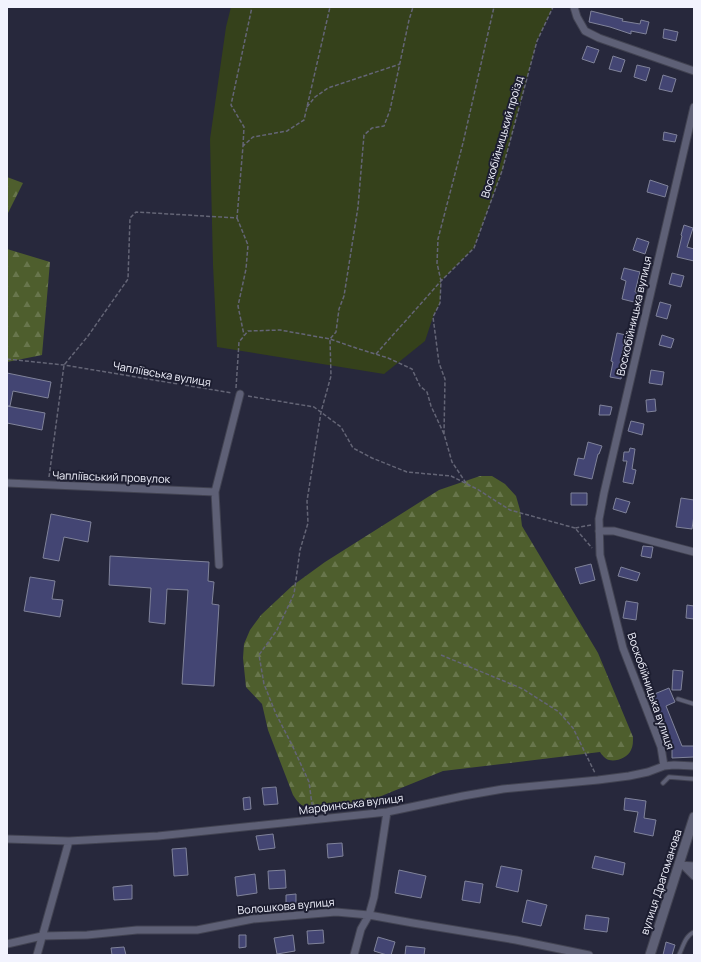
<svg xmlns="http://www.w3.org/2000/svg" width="701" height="962" viewBox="0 0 701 962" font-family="Manrope,sans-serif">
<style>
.green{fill:#35411b}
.forest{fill:url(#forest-firs)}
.building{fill:#434573;stroke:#80839a}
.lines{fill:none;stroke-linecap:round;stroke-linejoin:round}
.service-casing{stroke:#424352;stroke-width:5.5}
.minor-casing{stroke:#424352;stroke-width:9}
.tertiary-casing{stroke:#424352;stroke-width:11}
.path{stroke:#646576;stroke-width:1.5;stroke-dasharray:4 2;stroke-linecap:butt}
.service{stroke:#5e6076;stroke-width:3.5}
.minor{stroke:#5e6076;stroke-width:7}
.tertiary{stroke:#5e6076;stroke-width:9}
.labels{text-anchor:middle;stroke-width:4;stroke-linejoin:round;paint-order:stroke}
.street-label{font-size:11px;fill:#f2f3fe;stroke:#1d1e31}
</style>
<defs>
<pattern id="forest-firs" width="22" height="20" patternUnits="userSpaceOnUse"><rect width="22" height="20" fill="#4e5e2d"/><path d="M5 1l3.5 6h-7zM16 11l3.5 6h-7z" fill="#68764c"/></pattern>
</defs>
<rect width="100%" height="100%" fill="#27283c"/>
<!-- green -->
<path class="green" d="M 231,7 L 553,7 L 537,41 L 502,171 L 474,248 L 441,281 L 440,303 L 433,317 L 425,341 L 384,374 L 217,347 L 213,265 L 210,139 L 226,27 Z"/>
<!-- forest -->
<path class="forest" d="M 7,177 L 23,183 L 7,215 Z
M 7,249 L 50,262 L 42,355 L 7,362 Z
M 480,476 L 492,476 L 505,484 L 516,496 L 520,510 L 522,526 L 598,653 L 633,737 C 633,742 633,746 631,750 C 628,757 617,762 609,760 C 605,759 602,755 600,752 L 443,771 L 369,801 L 316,807 C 304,808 300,806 293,795 L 268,730 L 262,704 L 246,687 L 243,658 L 244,644 L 250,630 L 261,615 L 292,586 L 325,562 L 439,490 Z"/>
<!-- building -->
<path class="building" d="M 591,11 L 623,19 L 622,21 L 640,24 L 641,20 L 649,22 L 646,34 L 631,31 L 631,34 L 610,27 L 589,22 Z
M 664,29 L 678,32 L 676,41 L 663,38 Z
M 587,46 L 599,50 L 594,63 L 582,59 Z
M 613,56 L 625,60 L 621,72 L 609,69 Z
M 637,65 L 650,68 L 646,81 L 634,77 Z
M 663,75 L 676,79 L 672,92 L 659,89 Z
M 664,132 L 677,135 L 675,142 L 663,140 Z
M 650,180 L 668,186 L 665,197 L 647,192 Z
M 684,225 L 693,228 L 687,247 L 694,249 L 694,261 L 677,257 L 682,236 L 681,235 Z
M 637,238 L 649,242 L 645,254 L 633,250 Z
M 624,268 L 640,272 L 635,292 L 637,292 L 634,302 L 622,299 L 626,281 L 621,279 Z
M 672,273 L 684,276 L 681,287 L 669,284 Z
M 660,302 L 671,305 L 667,319 L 656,316 Z
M 617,333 L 626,335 L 622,353 L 625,354 L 621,379 L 610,377 L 613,362 L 611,361 Z
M 662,335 L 674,339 L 671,348 L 659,345 Z
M 651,370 L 664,372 L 662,385 L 649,383 Z
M 7,373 L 51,382 L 48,398 L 13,391 L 10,406 L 7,406 Z
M 655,399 L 656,411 L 647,412 L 646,400 Z
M 600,405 L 612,407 L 610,415 L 599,415 Z
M 7,406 L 45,413 L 42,430 L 7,423 Z
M 631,421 L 644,424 L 642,435 L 628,431 Z
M 588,442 L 602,446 L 599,454 L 598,454 L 592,479 L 574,475 L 578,458 L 584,459 Z
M 630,448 L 635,449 L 632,469 L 636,470 L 633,484 L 623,482 L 627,461 L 623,461 L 624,452 L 629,452 Z
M 571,493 L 587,493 L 587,505 L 571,505 Z
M 616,498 L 630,502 L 626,513 L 613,509 Z
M 681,498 L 694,500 L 694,515 L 692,529 L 676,527 Z
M 51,514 L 91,522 L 88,542 L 64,537 L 59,561 L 43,558 Z
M 643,546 L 653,547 L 651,558 L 641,556 Z
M 110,556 L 209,562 L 208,581 L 214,582 L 212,604 L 219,605 L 214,686 L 182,684 L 188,590 L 167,589 L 165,624 L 149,622 L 151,588 L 109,585 Z
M 591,564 L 595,580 L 580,584 L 575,568 Z
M 621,567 L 640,573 L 637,581 L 618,576 Z
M 30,577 L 55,581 L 52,599 L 63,600 L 60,617 L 24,611 Z
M 626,601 L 638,603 L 636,620 L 623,618 Z
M 687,605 L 694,606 L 694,619 L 686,618 Z
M 673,670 L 683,671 L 681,690 L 672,690 Z
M 669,688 L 675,702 L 666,706 L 682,746 L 694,746 L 694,757 L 672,758 L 672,748 L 652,695 Z
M 276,787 L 278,804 L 264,805 L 262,788 Z
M 250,797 L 251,809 L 244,810 L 243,798 Z
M 625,798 L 646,801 L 644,818 L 656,820 L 653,836 L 634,832 L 638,812 L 624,810 Z
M 273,834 L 275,848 L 259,850 L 256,836 Z
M 342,843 L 343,856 L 328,858 L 327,844 Z
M 186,848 L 188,875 L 174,876 L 172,849 Z
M 595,856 L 625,863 L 623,875 L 592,868 Z
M 501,866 L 522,870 L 518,892 L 496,887 Z
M 285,870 L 286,888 L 269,889 L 268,871 Z
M 399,870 L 426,876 L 421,898 L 395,893 Z
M 255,874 L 257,893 L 237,896 L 235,877 Z
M 465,881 L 483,884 L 480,903 L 462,900 Z
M 132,885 L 132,899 L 114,900 L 113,887 Z
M 296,894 L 296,904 L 286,904 L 286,895 Z
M 527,900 L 547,905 L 541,926 L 522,922 Z
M 586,915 L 609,918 L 607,932 L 584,929 Z
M 323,930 L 324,943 L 308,944 L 307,931 Z
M 239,935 L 246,935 L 246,947 L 239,948 Z
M 293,935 L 295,951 L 277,954 L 274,938 Z
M 378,937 L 395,942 L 391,955 L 387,955 L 374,951 Z
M 666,942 L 675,945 L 672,955 L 663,955 Z
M 406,946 L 425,948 L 424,955 L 405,955 Z
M 124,947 L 126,955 L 112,955 L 111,948 Z"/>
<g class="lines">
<!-- service casing -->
<g class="service-casing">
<path id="service" d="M 678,699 L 694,704
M 663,783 L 669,777 L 694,779
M 679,955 C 683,947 685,936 694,932"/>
</g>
<!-- minor casing -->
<g class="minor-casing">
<path id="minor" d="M 574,7 L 577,17 L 585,31 L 599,38 L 694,71
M 7,483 L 215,492 L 219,565
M 215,492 L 240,394
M 599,531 L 614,531 L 694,552
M 664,766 L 661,747 L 623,648 L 600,555 L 599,519 L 604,493 L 694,107
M 7,839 L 69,841 L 158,836 L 387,812 L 463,796 L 503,789 L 598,780 L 629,776 L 648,772 L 664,766 L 674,765 L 694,766
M 679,865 L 694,866
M 683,865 L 694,876
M 7,944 L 42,936 L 87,935 L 137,930 L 197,930 L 253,919 L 336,912 L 369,915 L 413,923 L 516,940 L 589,955
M 37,955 L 69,841
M 354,955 L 361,929 L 369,915 L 374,897 L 387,812"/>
</g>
<!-- tertiary casing -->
<g class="tertiary-casing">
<path id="tertiary" d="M 650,955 L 694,817"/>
</g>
<!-- path -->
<path class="path" d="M 307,107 L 315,97 L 328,88 L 400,64
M 243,146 L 244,127 L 231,105 L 252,7
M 237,218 L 248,245 L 246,269 L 238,306 L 244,335
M 376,354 L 441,281 L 474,248 L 502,171 L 537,41 L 553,7
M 7,359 L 64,365 L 232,393
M 236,388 L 239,342 L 248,331 L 280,330 L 330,339 L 336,332 L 339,309 L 344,296 L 358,207 L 364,135 L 372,128 L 384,126 L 390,110 L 409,20 L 413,7
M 248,396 L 314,407 L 341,427 L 353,448 L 372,458 L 407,472 L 451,476 L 477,489 L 510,510 L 575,528
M 49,477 L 64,365 L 88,336 L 128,279 L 130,218 L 136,212 L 237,218 L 243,146 L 253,137 L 287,131 L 304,120 L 330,7
M 466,483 L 452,462 L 444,434 L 445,379 L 439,363 L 433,317 L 440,303 L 441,281 L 437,263 L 438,239 L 463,143 L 494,7
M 591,525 L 575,528 L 586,541 L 592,548
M 441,655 L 523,689 L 559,712 L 573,728 L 595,773
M 313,812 L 309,782 L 292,745 L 276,714 L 264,684 L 259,655 L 277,630 L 294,594 L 300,550 L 308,523 L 307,501 L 321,412 L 331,376 L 330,339 L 356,348 L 388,358 L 412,369 L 420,386 L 427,392 L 431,406 L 444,434"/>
<!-- service -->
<use href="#service" class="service"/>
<!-- minor -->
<use href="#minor" class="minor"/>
<!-- tertiary -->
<use href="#tertiary" class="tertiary"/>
</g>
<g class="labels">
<!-- street labels -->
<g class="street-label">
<text transform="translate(502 137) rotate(-74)" y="4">Воскобійницький проїзд</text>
<text transform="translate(634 316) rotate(-77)" y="4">Воскобійницька вулиця</text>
<text transform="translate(162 374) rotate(10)" y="4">Чапліївська вулиця</text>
<text transform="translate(111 477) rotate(2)" y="4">Чапліївський провулок</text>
<text transform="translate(651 691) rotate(71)" y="4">Воскобійницька вулиця</text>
<text transform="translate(351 804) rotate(-7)" y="4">Марфинська вулиця</text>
<text transform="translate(661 882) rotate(-72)" y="4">вулиця Драгоманова</text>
<text transform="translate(286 906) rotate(-5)" y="4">Волошкова вулиця</text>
</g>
</g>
<!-- border -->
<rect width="701" height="962" fill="none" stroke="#f2f3fe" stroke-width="16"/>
</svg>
